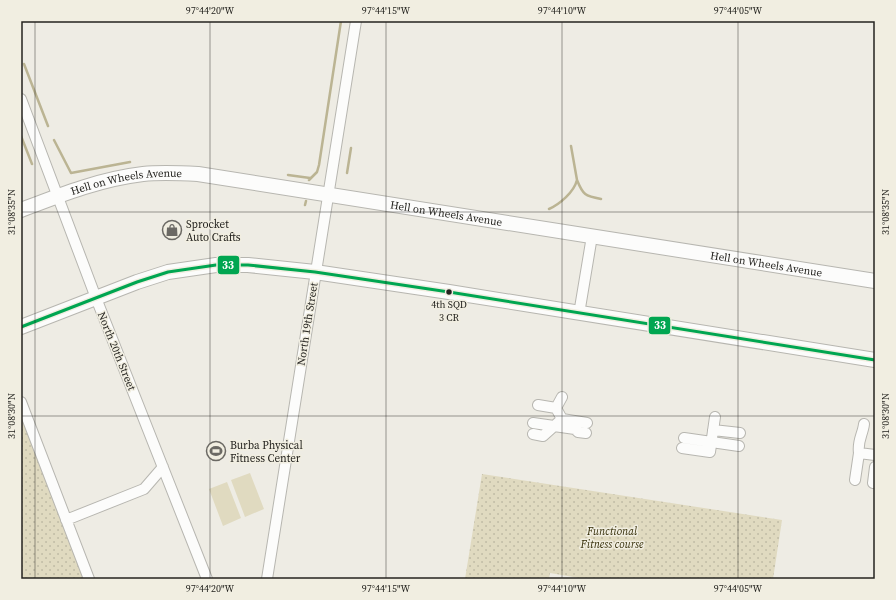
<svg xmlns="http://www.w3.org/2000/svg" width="896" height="600" viewBox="0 0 896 600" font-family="'Source Serif 4',serif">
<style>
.grass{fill:url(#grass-dots)}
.garden{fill:#e0dac0}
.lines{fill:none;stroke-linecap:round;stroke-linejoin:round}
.stream{stroke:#bbb493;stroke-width:2.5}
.street-casing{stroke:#b7b6b0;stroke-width:12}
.secondary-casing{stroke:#b7b6b0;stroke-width:16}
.street{stroke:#fcfcfb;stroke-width:10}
.secondary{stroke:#fcfcfb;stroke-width:14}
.bus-1-casing{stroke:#f1eee1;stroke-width:6}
.bus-1{stroke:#00a651;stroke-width:3}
.ticks{fill:none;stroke:#24231f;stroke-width:1;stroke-opacity:0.45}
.bus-dot{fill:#24231f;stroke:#f1eee1;stroke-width:1.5}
.labels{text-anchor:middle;stroke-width:3;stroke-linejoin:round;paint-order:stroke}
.bus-label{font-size:10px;fill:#24231f;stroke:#f1eee1}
.street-label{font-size:11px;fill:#24231f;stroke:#f1eee1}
.poi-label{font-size:11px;fill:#24231f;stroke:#f1eee1;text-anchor:start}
.park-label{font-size:11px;font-style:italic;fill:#332c06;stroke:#f1eee1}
.line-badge{stroke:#f1eee1;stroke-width:1.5}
.badge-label{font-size:11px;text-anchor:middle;font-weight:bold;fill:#fff}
.neatline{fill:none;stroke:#24231f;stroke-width:1.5}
.ticks-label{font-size:10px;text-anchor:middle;fill:#24231f}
</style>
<defs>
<pattern id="grass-dots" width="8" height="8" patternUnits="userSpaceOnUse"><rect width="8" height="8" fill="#e0dac0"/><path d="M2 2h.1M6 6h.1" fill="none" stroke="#c0bba5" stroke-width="1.8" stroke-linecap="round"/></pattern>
</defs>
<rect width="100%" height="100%" fill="#eeece4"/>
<!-- grass -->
<path class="grass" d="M 21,411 L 86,579 L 21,579 Z
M 482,474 L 782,520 L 773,579 L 585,579 L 550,573 L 549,579 L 465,579 Z"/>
<!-- garden -->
<path class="garden" d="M 250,473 L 264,509 L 245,517 L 231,480 Z
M 227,482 L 241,518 L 223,526 L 209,489 Z"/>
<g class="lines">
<!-- stream -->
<path class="stream" d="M 24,64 L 48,126
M 21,136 L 32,164
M 54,140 L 71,173 L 130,162
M 347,173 L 351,148
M 288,175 L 310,178
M 309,180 L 317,172 L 319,165 L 341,21
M 577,180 C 583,195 585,196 601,199
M 305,205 L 306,201
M 549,209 C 560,204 574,192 577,180 L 571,146"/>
<!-- street casing -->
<g class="street-casing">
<path id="street" d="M 21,99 L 96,298 L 207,579
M 579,314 L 592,236
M 21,402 L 89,579
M 538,405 L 556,408
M 562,419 L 587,423
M 533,423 L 575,429 L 578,432 L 586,433
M 713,430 L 740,433
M 533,434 L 543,436 L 562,419 L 556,408 L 562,397
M 684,438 L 739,446
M 682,448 L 710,452 L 715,417
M 859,453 C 857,441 863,434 864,424
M 855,480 L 859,453 L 875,455
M 873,483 L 875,467
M 66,520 L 144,489 L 163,467
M 267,579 L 356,21"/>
</g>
<!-- secondary casing -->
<g class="secondary-casing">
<g id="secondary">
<path id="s1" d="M 21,210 C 60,195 100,179 143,174 C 161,172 180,173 198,174 L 875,281"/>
<path d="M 21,327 L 137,282 L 168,272 L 216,265 L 248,265 L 315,272 L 449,292 L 875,360"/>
</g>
</g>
<!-- street -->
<use href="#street" class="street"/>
<!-- secondary -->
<use href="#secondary" class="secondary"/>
<!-- bus-1 casing -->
<g class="bus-1-casing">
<path id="bus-1" d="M 21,327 L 137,282 L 168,272 L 216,265 L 248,265 L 315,272 L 449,292 L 875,360"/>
</g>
<!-- bus-1 -->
<use href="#bus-1" class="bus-1"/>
</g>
<!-- ticks -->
<path class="ticks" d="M 35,21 L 35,579M 210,21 L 210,579M 386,21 L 386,579M 562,21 L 562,579M 738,21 L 738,579M 21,212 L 875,212M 21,416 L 875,416"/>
<!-- icons -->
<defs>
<g id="shop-ring" transform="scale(1)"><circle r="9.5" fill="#f1eee1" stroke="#6b6964" stroke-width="1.5"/><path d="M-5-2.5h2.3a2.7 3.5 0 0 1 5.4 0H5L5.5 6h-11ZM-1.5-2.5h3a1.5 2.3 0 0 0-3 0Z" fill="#6b6964"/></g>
<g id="stadium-ring" transform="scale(1)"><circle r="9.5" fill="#f1eee1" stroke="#6b6964" stroke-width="1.5"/><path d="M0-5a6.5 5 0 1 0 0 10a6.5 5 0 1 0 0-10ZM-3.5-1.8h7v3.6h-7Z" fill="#6b6964"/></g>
</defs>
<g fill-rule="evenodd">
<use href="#shop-ring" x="172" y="230"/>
<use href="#stadium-ring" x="216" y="451"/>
</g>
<!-- markers -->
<circle class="bus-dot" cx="449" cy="292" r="3.5"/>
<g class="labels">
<!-- bus labels -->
<g class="bus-label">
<text x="449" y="308">4th SQD<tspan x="449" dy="13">3 CR</tspan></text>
</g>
<!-- street labels -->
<g class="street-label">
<text dy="4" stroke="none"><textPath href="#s1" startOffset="110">Hell on Wheels Avenue</textPath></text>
<text dy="4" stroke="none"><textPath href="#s1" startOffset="434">Hell on Wheels Avenue</textPath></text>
<text dy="4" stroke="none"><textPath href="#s1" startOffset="758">Hell on Wheels Avenue</textPath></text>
<text transform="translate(307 324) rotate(-81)" y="4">North 19th Street</text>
<text transform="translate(117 351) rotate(68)" y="4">North 20th Street</text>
</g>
<!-- poi labels -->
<g class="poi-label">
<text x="186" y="228">Sprocket<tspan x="186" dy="13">Auto Crafts</tspan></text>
<text x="230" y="449">Burba Physical<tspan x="230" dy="13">Fitness Center</tspan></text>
</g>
<!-- park labels -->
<g class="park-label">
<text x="612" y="535">Functional<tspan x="612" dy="13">Fitness course</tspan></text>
</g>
</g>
<g class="line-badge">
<rect x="217" y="255" width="23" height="20" rx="4" fill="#00a651"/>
<rect x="648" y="316" width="23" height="19" rx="4" fill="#00a651"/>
</g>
<g class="badge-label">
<text x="228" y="269">33</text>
<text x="660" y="329">33</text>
</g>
<!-- border -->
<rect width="896" height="600" fill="none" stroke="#f1eee1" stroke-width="44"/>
<rect x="22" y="22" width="852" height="556" class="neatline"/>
<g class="ticks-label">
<text x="210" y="14">97°44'20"W</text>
<text x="386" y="14">97°44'15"W</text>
<text x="562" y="14">97°44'10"W</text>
<text x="738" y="14">97°44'05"W</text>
<text transform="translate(11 212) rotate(-90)" y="4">31°08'35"N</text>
<text transform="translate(885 212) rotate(-90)" y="4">31°08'35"N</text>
<text transform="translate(11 416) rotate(-90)" y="4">31°08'30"N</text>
<text transform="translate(885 416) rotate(-90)" y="4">31°08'30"N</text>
<text x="210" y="592">97°44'20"W</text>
<text x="386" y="592">97°44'15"W</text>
<text x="562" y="592">97°44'10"W</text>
<text x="738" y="592">97°44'05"W</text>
</g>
</svg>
